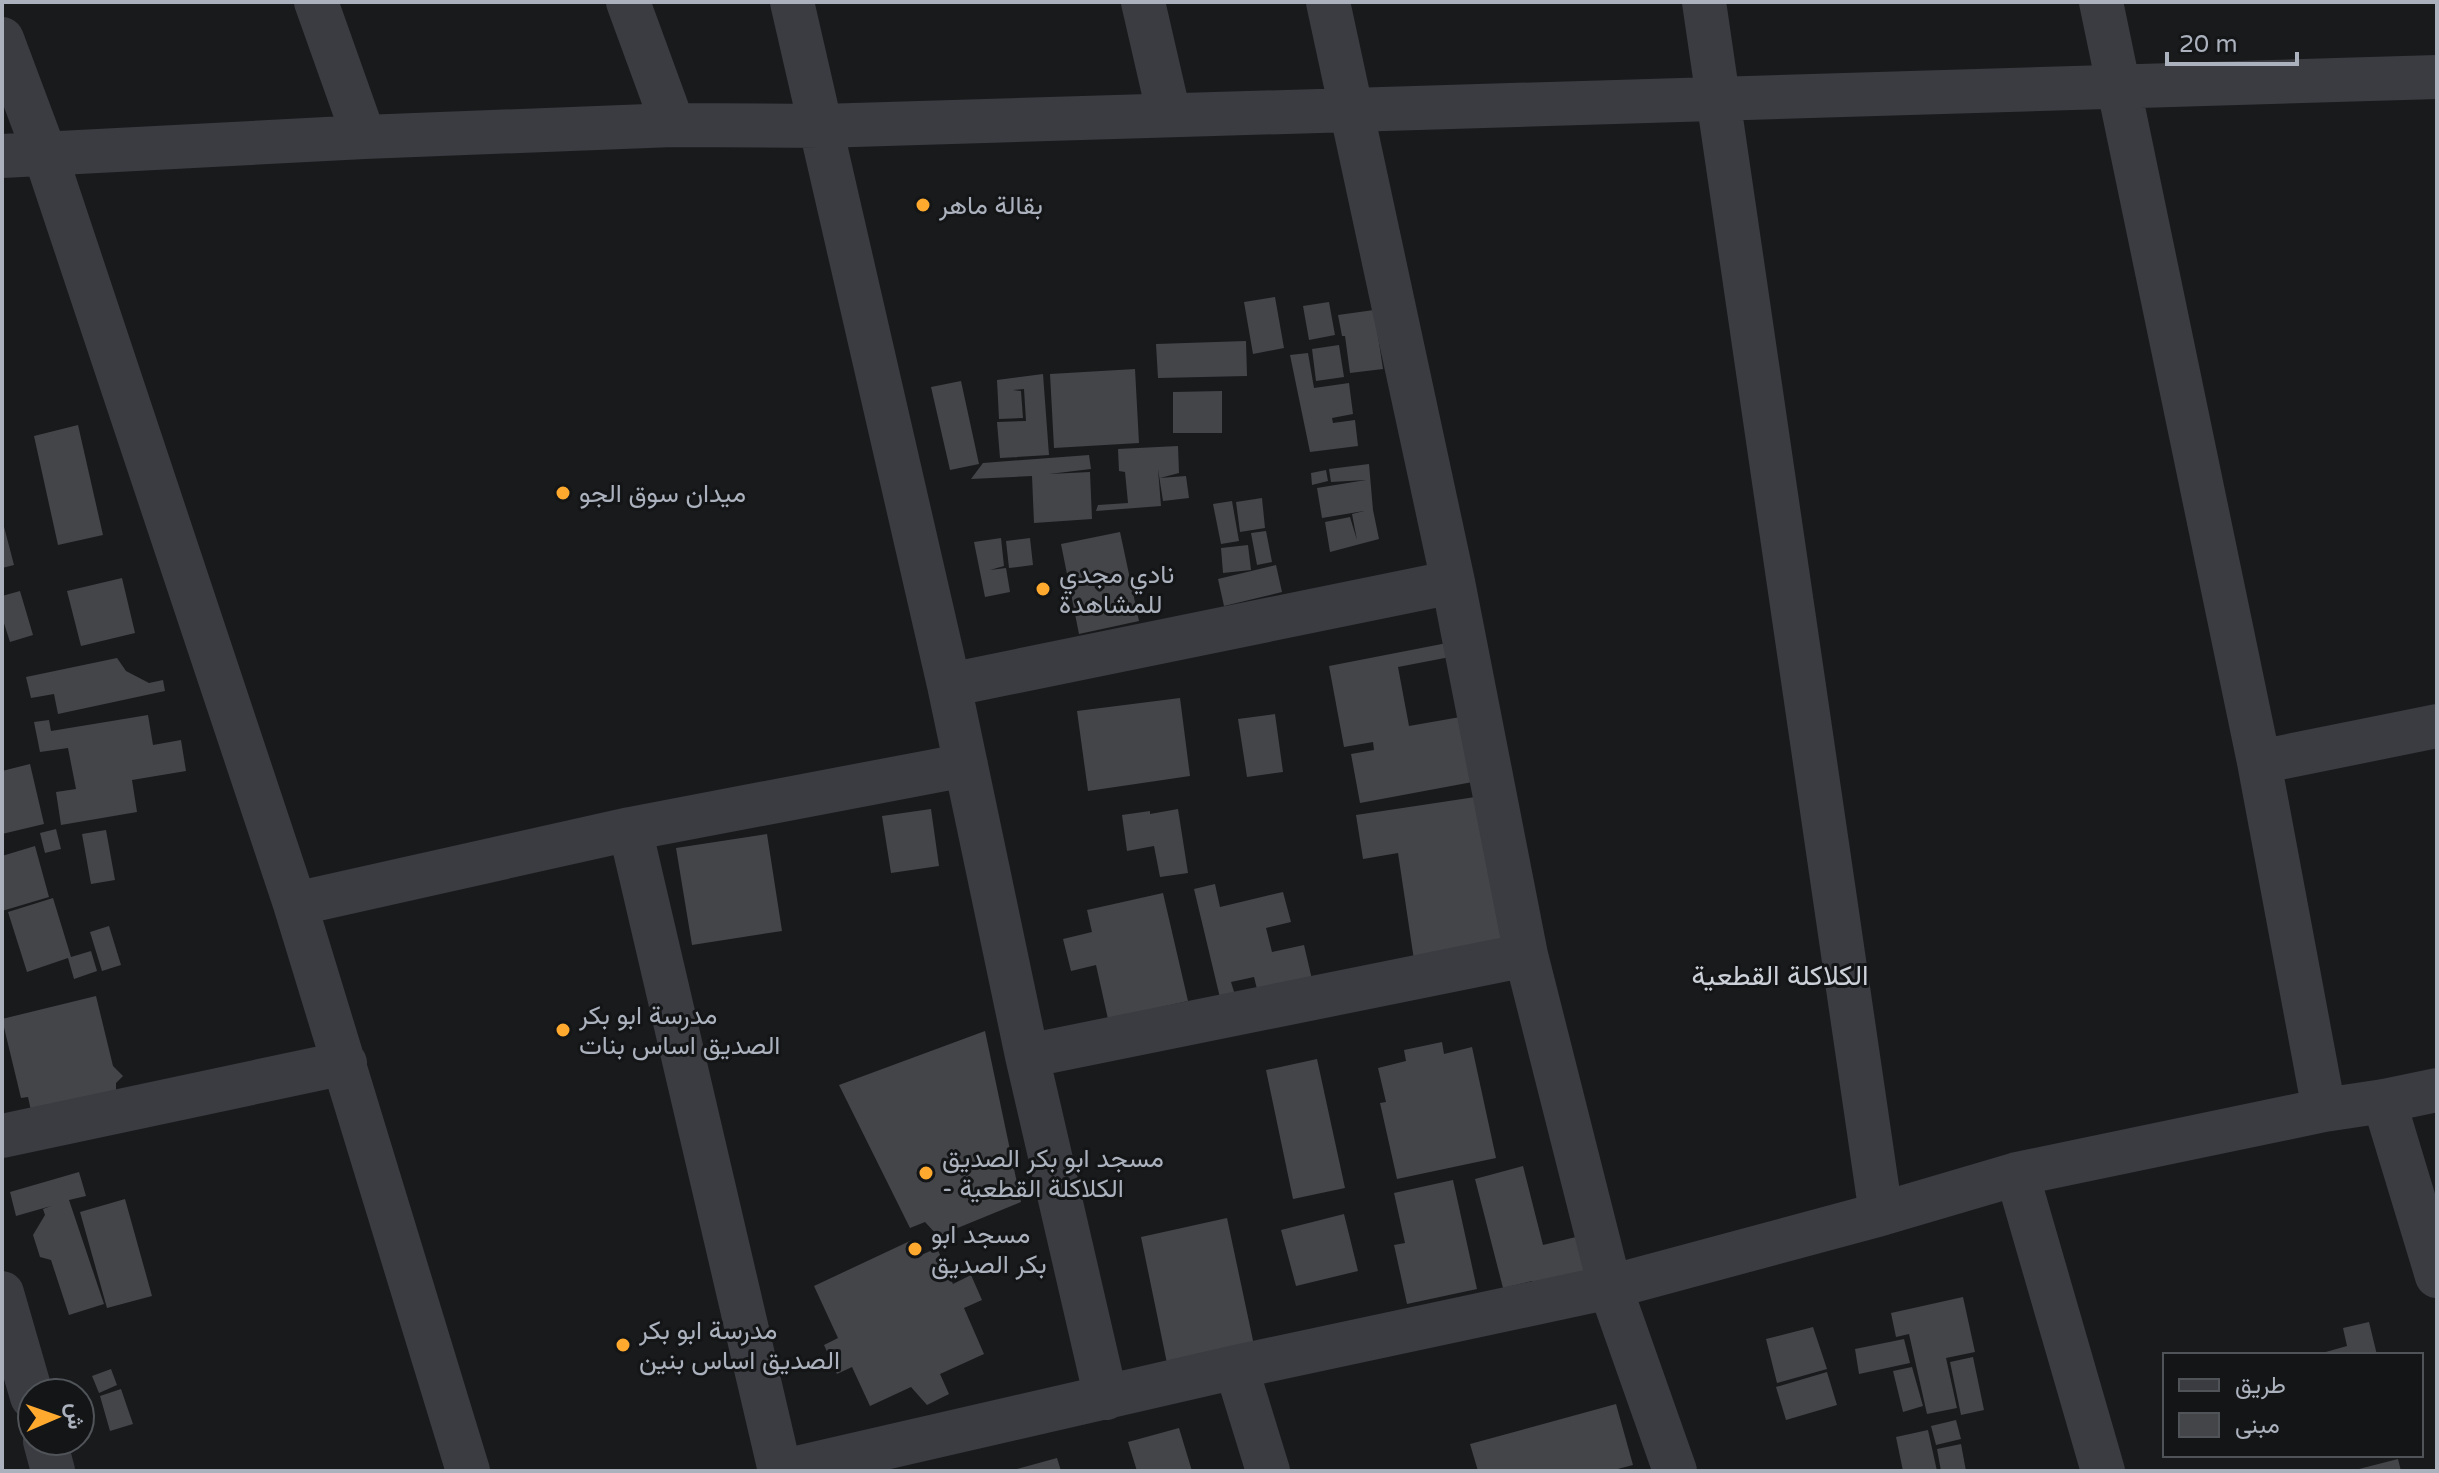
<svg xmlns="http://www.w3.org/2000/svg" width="2439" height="1473" viewBox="0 0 2439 1473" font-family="'Varela Round',Vazirmatn,sans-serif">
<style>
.building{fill:#434549}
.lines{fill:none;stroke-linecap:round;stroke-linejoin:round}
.minor{stroke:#3a3c41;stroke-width:44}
.poi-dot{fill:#ffaa2f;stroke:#141517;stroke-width:3}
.labels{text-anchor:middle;stroke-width:6;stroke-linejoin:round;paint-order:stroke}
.poi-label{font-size:26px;fill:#abb2bd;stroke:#141517;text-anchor:start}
.neighbourhood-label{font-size:28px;fill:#ccd0d8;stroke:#141517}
</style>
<rect width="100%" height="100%" fill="#191a1c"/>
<!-- building -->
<path class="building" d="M 1275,297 L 1284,348 L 1253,354 L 1244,302 Z
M 1329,302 L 1335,335 L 1309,340 L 1303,306 Z
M 1374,310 L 1383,369 L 1350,373 L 1345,336 L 1342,336 L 1338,315 Z
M 1246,341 L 1247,376 L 1158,378 L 1156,344 Z
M 1339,345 L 1344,377 L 1316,381 L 1312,349 Z
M 1308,353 L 1314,388 L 1349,383 L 1353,414 L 1332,418 L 1333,423 L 1355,420 L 1358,446 L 1310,452 L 1290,355 Z
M 1135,369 L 1139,443 L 1054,448 L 1050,374 Z
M 1043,374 L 1049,455 L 1000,458 L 997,422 L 1026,421 L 1024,389 L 1013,390 L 1021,391 L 1023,418 L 999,419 L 997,380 Z
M 961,381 L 979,464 L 950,470 L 931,387 Z
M 1222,391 L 1222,433 L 1173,433 L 1173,392 Z
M 78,425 L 103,535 L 58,545 L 34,436 Z
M 1178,446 L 1179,473 L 1160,478 L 1186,476 L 1189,498 L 1163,501 L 1158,469 L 1161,506 L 1096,511 L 1098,505 L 1128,503 L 1125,472 L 1119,471 L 1118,449 Z
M 1089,455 L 1091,469 L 1049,474 L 1090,472 L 1092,519 L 1034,523 L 1032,476 L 971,479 L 983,463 Z
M 1369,464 L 1373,510 L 1379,539 L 1330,552 L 1325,522 L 1350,517 L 1357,540 L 1352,514 L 1364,511 L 1322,518 L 1317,488 L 1366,480 L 1331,482 L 1329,469 Z
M 1326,470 L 1328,481 L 1312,485 L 1311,473 Z
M 1262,498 L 1265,528 L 1240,532 L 1236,502 Z
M 1232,501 L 1239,541 L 1221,544 L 1213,504 Z
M 2,519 L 14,565 L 2,568 Z
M 1266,531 L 1272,562 L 1257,565 L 1251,533 Z
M 1120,532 L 1139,621 L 1079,634 L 1061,544 Z
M 1001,538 L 1004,566 L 990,570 L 1006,568 L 1010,592 L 985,597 L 974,542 Z
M 1030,538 L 1033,565 L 1009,568 L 1006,541 Z
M 1248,545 L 1251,570 L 1223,573 L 1221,548 Z
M 1276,565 L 1282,592 L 1224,606 L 1218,579 Z
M 122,578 L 135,633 L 81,646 L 67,591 Z
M 20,591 L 33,635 L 10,642 L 2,617 L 2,596 Z
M 1447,643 L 1450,657 L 1398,667 L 1409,726 L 1466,716 L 1478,781 L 1360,803 L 1351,754 L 1374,750 L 1373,742 L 1344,747 L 1329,666 Z
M 117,658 L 126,671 L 149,683 L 163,680 L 165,691 L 58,714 L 54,694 L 31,698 L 26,677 Z
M 1180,698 L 1190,776 L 1088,791 L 1077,711 Z
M 1275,714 L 1283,772 L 1247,777 L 1238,719 Z
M 148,715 L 153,745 L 181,740 L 186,771 L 132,780 L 137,812 L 61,825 L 56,792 L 76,789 L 68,748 L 40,752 L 34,722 L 49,720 L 51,731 Z
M 30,764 L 44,824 L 2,834 L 2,771 Z
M 1482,796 L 1504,947 L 1414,960 L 1398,853 L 1363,859 L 1356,815 Z
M 931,809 L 939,866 L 891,873 L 882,816 Z
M 1178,809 L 1188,873 L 1160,877 L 1154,846 L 1127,851 L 1122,815 L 1150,811 L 1150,814 Z
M 56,829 L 61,849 L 45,853 L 40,833 Z
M 106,830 L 115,880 L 91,884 L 82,834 Z
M 767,834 L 782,931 L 692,945 L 676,848 Z
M 35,846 L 49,897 L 2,911 L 2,856 Z
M 1215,884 L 1220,907 L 1283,892 L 1291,922 L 1266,928 L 1272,952 L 1304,945 L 1314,988 L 1260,1001 L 1254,977 L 1231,982 L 1236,998 L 1221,1002 L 1194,889 Z
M 1163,893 L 1188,1001 L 1108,1019 L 1096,965 L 1071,971 L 1063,939 L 1092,932 L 1087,910 Z
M 53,898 L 71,957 L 91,951 L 97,971 L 74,979 L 68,958 L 27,972 L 8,912 Z
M 109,926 L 121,965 L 102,971 L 90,932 Z
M 96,996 L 113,1066 L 123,1076 L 116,1083 L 116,1096 L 33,1120 L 28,1097 L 21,1098 L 2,1019 Z
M 985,1031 L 1021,1202 L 938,1236 L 925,1222 L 910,1228 L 839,1085 Z
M 1442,1042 L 1444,1054 L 1472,1047 L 1496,1158 L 1397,1179 L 1380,1103 L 1386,1102 L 1378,1068 L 1406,1061 L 1404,1050 Z
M 1317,1059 L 1345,1188 L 1293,1199 L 1266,1070 Z
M 1523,1166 L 1543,1245 L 1576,1237 L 1587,1281 L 1535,1294 L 1532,1281 L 1503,1288 L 1475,1179 Z
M 79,1172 L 86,1196 L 69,1200 L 104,1304 L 69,1315 L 51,1260 L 40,1257 L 33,1235 L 45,1215 L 43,1209 L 51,1206 L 16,1216 L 10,1192 Z
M 1453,1180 L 1477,1289 L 1407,1304 L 1394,1245 L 1405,1243 L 1394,1193 Z
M 125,1199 L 152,1296 L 107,1308 L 80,1212 Z
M 1344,1214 L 1358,1271 L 1296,1286 L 1281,1230 Z
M 1227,1218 L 1255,1350 L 1168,1368 L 1141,1237 Z
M 912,1240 L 919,1256 L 937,1248 L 953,1284 L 971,1275 L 982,1300 L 964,1308 L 984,1354 L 940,1374 L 949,1394 L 927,1405 L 911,1387 L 870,1406 L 852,1367 L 837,1374 L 824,1345 L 838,1338 L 814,1286 Z
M 1963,1297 L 1975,1352 L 1946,1358 L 1957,1408 L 1927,1414 L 1909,1334 L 1896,1337 L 1891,1313 Z
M 2369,1322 L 2377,1355 L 2315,1355 L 2347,1346 L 2343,1328 Z
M 1813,1327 L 1827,1369 L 1777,1383 L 1766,1339 Z
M 1904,1339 L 1910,1363 L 1859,1374 L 1855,1349 Z
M 1973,1357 L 1984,1410 L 1961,1415 L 1950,1362 Z
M 1912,1367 L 1923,1406 L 1903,1412 L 1893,1371 Z
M 111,1369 L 117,1385 L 99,1393 L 92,1376 Z
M 1827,1372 L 1837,1405 L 1786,1420 L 1776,1387 Z
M 121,1389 L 133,1424 L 110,1431 L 100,1396 Z
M 1616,1404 L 1633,1465 L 1610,1471 L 1478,1471 L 1470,1444 Z
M 1956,1420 L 1961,1439 L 1936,1445 L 1931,1426 Z
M 1179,1428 L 1192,1471 L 1137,1471 L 1128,1442 Z
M 1928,1430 L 1937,1471 L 1903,1471 L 1896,1437 Z
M 1961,1444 L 1966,1471 L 1941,1471 L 1937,1449 Z
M 1057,1458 L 1061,1471 L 1013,1471 L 1013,1470 Z
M 2398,1459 L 2401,1471 L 2355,1471 L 2355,1470 Z"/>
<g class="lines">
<!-- minor -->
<path class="minor" d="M 316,2 L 364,137
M 628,2 L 673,125
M 792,2 L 949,685 L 1027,1056 L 1106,1398
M 1143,2 L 1169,115
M 1328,2 L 1453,582 L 1526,955 L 1610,1287 L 1675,1471
M 1704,2 L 1881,1214
M 2101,2 L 2259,762 L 2324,1110
M 2,39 L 45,154 L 295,904 L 468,1471
M 2,156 L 364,137 L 673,125 L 821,126 L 2437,77
M 949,685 L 1453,582
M 2259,762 L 2437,726
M 630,829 L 780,1471
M 295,904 L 630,829 L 966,765
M 1027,1056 L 1526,955
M 2384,1101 L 2437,1276
M 2,1136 L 345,1063
M 2017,1174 L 2103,1471
M 2,1293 L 32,1397
M 1236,1367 L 1268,1471
M 45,1441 L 53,1471
M 784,1471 L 1236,1367 L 1610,1287 L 1881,1214 L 2017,1174 L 2324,1110 L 2384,1101 L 2437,1090"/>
</g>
<!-- markers -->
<g class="poi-dot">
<circle cx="923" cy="205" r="8"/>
<circle cx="563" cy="493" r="8"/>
<circle cx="1043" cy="589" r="8"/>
<circle cx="563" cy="1030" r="8"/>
<circle cx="926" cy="1173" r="8"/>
<circle cx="915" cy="1249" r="8"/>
<circle cx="623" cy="1345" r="8"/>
</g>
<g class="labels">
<!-- poi labels -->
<g class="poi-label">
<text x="939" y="214">بقالة ماهر</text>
<text x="579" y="502">ميدان سوق الجو</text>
<text x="1059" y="583">نادي مجدي<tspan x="1059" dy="30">للمشاهدة</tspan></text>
<text x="579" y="1024">مدرسة ابو بكر<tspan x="579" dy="30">الصديق اساس بنات</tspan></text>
<text x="942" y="1167">مسجد ابو بكر الصديق<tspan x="942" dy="30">- الكلاكلة القطعية</tspan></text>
<text x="931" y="1243">مسجد ابو<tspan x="931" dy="30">بكر الصديق</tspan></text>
<text x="639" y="1339">مدرسة ابو بكر<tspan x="639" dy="30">الصديق اساس بنين</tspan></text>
</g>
<!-- neighbourhood labels -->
<g class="neighbourhood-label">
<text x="1780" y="985">الكلاكلة القطعية</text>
</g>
</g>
<!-- border -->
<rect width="2439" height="1473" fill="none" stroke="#abb2bd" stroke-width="8"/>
<!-- legend -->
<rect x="2163" y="1353" width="260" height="104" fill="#141517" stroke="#505459" stroke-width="2"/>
<rect x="2179" y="1379" width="40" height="12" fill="#3a3c41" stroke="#505459" stroke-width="2"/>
<text x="2235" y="1393" font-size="24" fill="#abb2bd">طريق</text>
<rect x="2179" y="1413" width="40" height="24" fill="#434549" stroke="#505459" stroke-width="2"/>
<text x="2235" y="1433" font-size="24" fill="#abb2bd">مبنى</text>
<!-- north arrow -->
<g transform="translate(56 1417) rotate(88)"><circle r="38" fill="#141517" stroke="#505459" stroke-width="2"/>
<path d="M0-6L14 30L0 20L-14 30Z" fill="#ffaa2f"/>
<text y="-12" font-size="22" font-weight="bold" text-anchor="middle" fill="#abb2bd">ش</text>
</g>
<!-- scale -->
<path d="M2167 52v12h130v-12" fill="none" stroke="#abb2bd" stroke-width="4"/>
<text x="2179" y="52" font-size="24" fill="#abb2bd" stroke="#141517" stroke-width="6" paint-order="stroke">20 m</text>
</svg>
